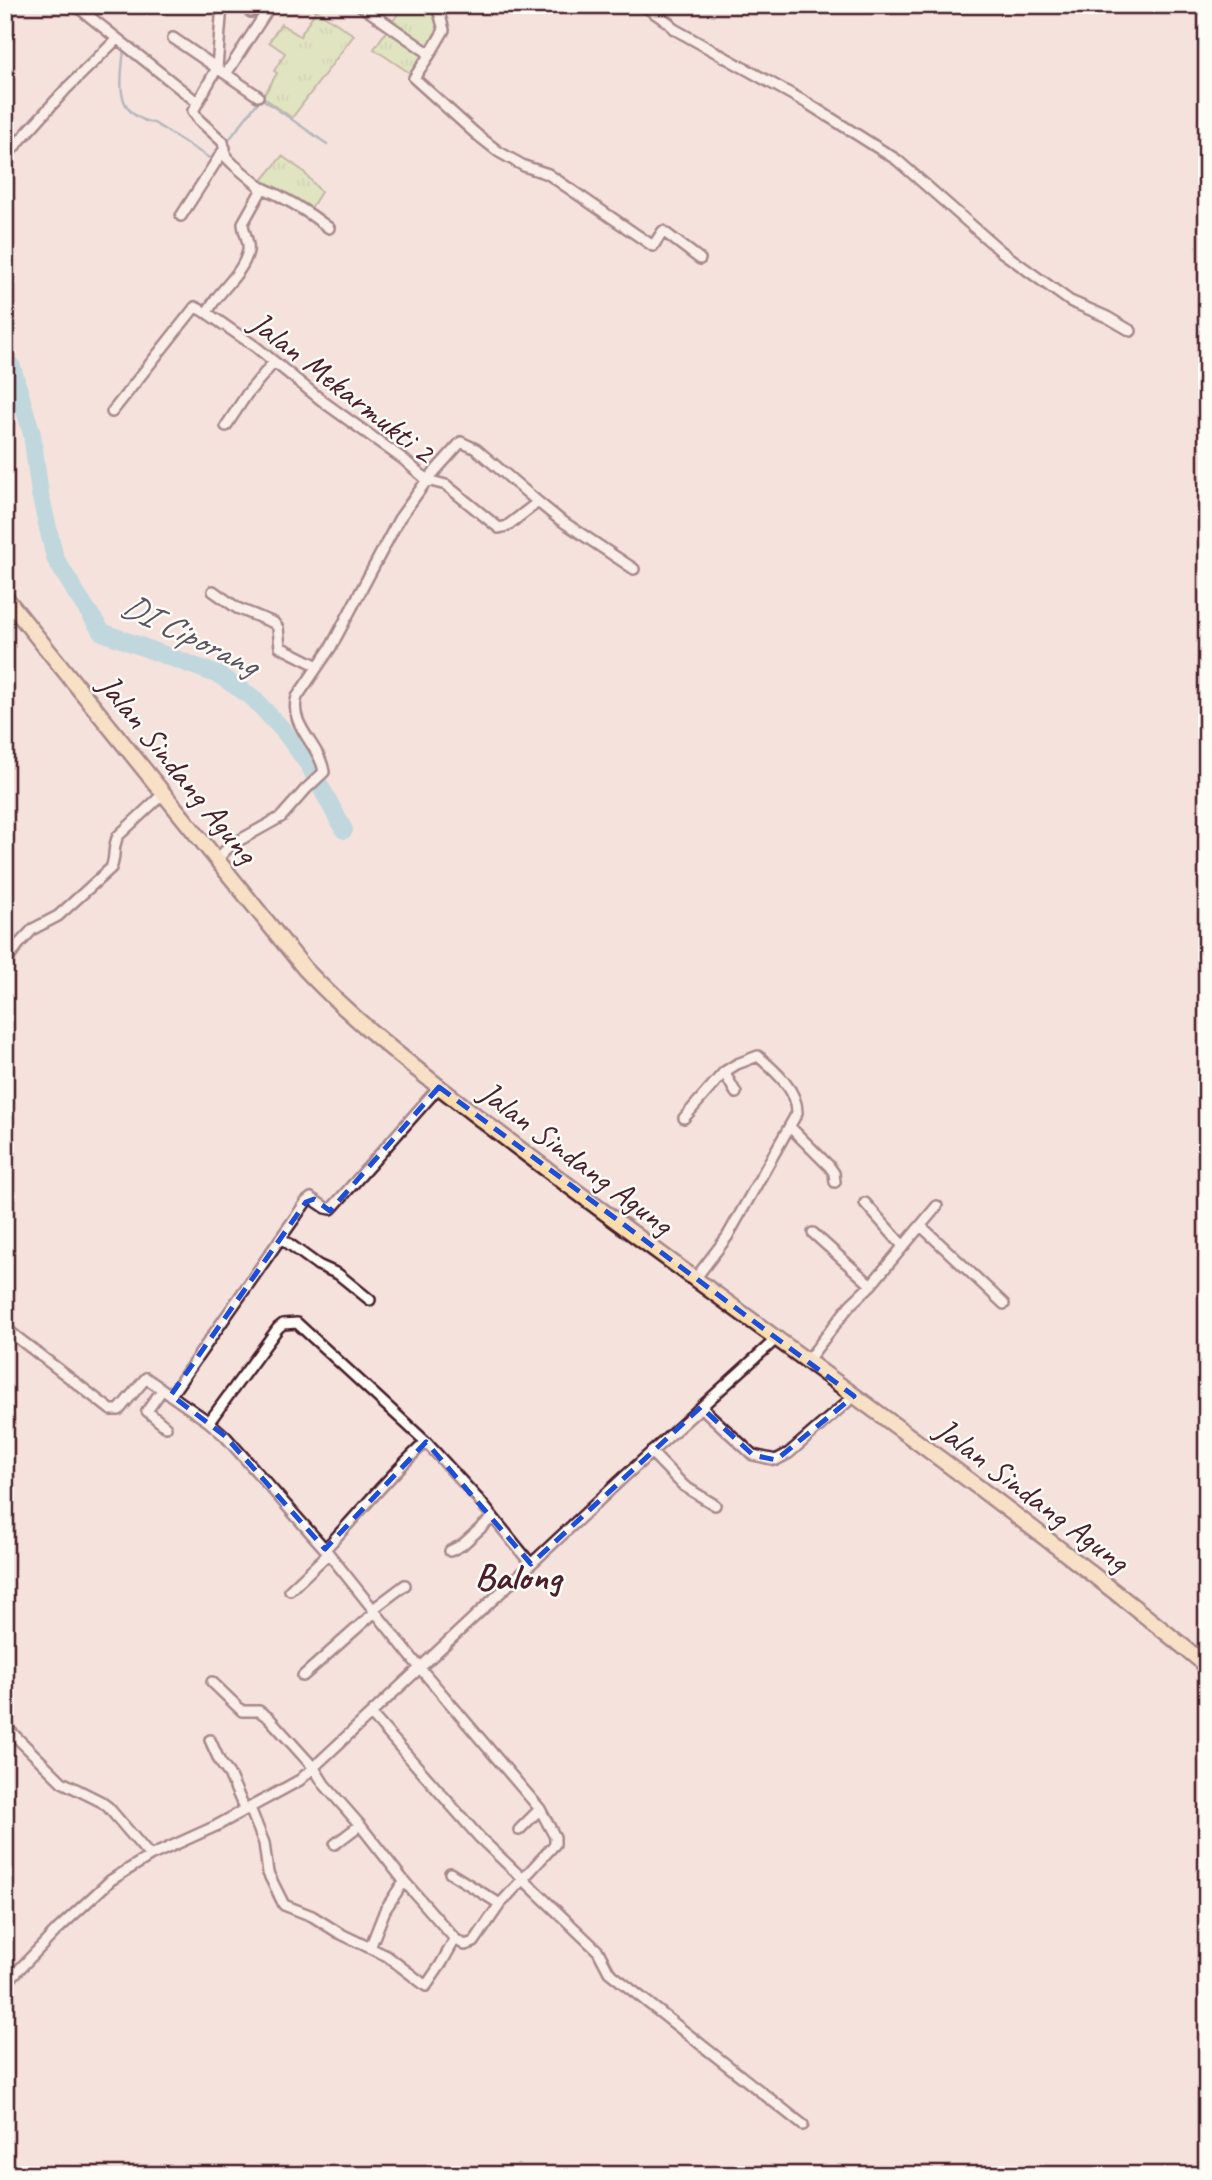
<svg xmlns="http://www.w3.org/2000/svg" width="1212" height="2180" viewBox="0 0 1212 2180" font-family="Caveat,sans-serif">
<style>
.grass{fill:url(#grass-tufts);stroke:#888264;stroke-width:2}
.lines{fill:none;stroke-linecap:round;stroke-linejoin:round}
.stream{stroke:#6a8796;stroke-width:2.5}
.river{stroke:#7fcddd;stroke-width:18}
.minor-casing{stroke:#4a1f2b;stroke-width:14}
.primary-casing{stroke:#4a1f2b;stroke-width:19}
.minor{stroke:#fdfcf7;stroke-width:9}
.primary{stroke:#faddab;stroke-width:14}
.marked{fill:none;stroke:#1d4ed8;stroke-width:5;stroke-dasharray:14 9;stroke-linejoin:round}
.labels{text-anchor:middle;stroke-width:5;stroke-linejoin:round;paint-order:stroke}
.street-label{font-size:33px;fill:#4a1f2b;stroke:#fdfcf7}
.water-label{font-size:35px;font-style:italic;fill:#5a5360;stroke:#fdfcf7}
.quarter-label{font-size:37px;font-weight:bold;fill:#4a1f2b;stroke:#fdfcf7}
</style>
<defs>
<pattern id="grass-tufts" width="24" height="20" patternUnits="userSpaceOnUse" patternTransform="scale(1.75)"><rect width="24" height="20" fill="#c5e69e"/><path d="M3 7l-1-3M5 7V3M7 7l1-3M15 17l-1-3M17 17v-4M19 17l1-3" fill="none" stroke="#abc588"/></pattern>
</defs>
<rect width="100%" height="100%" fill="#f5e2dd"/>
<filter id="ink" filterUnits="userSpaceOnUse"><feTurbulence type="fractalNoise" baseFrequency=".0143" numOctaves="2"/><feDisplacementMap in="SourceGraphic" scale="14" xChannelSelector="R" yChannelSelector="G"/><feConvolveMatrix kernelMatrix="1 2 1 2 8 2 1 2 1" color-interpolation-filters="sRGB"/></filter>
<g filter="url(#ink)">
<!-- grass -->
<path class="grass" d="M 404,5 L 435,5 L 441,30 L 413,75 L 374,49 Z
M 316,10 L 354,35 L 292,118 L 263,97 L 277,73 L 274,71 L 285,53 L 269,42 L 281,24 L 300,36 Z
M 282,156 L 303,171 L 321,192 L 309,211 L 259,184 Z"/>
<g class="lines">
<!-- stream -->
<path class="stream" d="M 662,21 L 662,25 L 671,30
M 124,47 C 123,70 113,103 138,117 C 144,120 147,123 154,123 L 211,159 L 214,158
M 228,141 L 261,98 L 327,144"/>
<!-- river -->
<path class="river" d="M 5,360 L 12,367 L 32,434 L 40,494 L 55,558 L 78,596 L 102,632 L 219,675 L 252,697 L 283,730 L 309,765 L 344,830"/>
<!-- minor casing -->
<g class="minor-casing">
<path id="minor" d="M 75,5 L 197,102
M 360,5 L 430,54 L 444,30 L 437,5
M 643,5 L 669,23 L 674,29 L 807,103 L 897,160 L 1002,252 L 1070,301 L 1107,317 L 1131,331
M 173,38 L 258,96
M 430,54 L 414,78 L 476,134 L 499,152 L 524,166 L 548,174 L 653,246 L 663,231 L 700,259
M 226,74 L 265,14 L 254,7 L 251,12 L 240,5
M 5,157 L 67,88 L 117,39
M 259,186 C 284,197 307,211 329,228
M 181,216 L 225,148
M 112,412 L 195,307 L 207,313
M 226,426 L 247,394 L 274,362
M 538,502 L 476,449 L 461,442 L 427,480 L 446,485 L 499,528 L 507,526 L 538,502 L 559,519 L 634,569
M 213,591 L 237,608 L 274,623 L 278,628 L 280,647 L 318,666
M 217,859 L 231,845 L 281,817 L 306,789 L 324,772 C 320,745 288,725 297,697 L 331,647 L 399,519 L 427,480 L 403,459 L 325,403 L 256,347 L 207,313 C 217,291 243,275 248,251 C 250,242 243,232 243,223 L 261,191 L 259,186 L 233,164 L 226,157 L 223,142 L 199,120 L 193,111 L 217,68 L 222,5
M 5,964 L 18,945 L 33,929 L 58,916 L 111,868 C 116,857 112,848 118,836 L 164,793
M 684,1118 L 724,1072 L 736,1093
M 790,1127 L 829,1166 L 834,1173 L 835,1182
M 865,1203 L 903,1246
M 921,1226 L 1004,1304
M 813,1233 L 871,1285
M 281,1238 L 318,1265 L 338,1274 L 370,1300
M 695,1279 L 727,1237 L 797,1113 C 798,1090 774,1070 758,1056 L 737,1064 L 724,1072
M 5,1328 L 111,1410 L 119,1410 L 146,1378 L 209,1422 L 225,1436 L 325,1549 L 420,1668 L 540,1809 L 555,1837 L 555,1844 L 500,1904 L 474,1942 L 465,1945 L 455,1939
M 807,1361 L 850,1305 L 871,1285 L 937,1206
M 162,1390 L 147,1411 L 166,1427
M 171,1395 L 306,1202 L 311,1198 L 326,1208 L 331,1209 L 333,1207 L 439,1087
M 701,1407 L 753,1455 L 776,1460 L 789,1453 L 854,1396
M 209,1422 L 278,1328 L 283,1324 L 297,1323 L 426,1442 L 479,1500 L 531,1564
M 651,1452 L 684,1486 L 715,1505
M 325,1549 C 359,1514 389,1475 426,1442
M 450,1551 L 462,1545 L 493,1517
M 290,1590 L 328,1554
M 373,1609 L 405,1585
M 303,1676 L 375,1612
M 212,1682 L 242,1711 L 259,1711 L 269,1718 L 314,1768 L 324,1784 L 360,1825 L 404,1881 L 455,1939 L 441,1964 L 426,1986 L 387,1956 L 339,1933 L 312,1916 L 284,1905 L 268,1873 L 264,1843 L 250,1808
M 371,1714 L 479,1837 L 598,1951 L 609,1972 L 803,2125
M 5,1726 L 62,1782 L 100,1801 L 108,1807 L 150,1856
M 210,1740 L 220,1762 L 229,1774 L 245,1810
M 519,1830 L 540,1809
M 335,1844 L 360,1825
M 450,1873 L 500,1904
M 370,1948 L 385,1910 L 404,1881
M 5,1984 L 57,1930 L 111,1880 L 150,1856 L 216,1826 L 300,1780 L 624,1477 L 775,1340"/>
</g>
<!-- primary casing -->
<g class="primary-casing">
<path id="primary" d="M 5,597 L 305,969 C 352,1019 407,1062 461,1104 C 538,1164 616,1221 695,1279 C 867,1405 1042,1530 1207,1666"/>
</g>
<!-- minor -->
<use href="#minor" class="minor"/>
<!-- primary -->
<use href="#primary" class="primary"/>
</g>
</g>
<!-- marked area -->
<path d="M0 0H1212V2180H0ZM 439,1087 L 854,1396 L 776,1460 L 753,1455 L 701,1407 L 531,1564 L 426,1442 L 325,1549 L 225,1436 L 171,1395 L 306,1202 L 314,1199 L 330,1211 Z" fill="#f5e2dd" fill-opacity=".55" fill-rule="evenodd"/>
<path class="marked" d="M 439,1087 L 854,1396 L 776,1460 L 753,1455 L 701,1407 L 531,1564 L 426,1442 L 325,1549 L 225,1436 L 171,1395 L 306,1202 L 314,1199 L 330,1211 Z"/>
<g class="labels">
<!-- street labels -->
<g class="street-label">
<text transform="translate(343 386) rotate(38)" y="12">Jalan Mekarmukti 2</text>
<text transform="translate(179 768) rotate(51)" y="12">Jalan Sindang Agung</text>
<text transform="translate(577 1157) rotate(37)" y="12">Jalan Sindang Agung</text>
<text transform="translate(1033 1494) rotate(37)" y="12">Jalan Sindang Agung</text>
</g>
<!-- water labels -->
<g class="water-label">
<text transform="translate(190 634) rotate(26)" y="12">DI Ciporang</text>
</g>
<!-- quarter labels -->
<g class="quarter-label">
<text x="518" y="1589">Balong</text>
</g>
</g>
<!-- margin -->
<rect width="1212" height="2180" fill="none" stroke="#fdfcf7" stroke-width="28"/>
<rect x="14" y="14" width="1184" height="2152" fill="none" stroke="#4a1f2b" stroke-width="2.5" filter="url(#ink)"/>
</svg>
